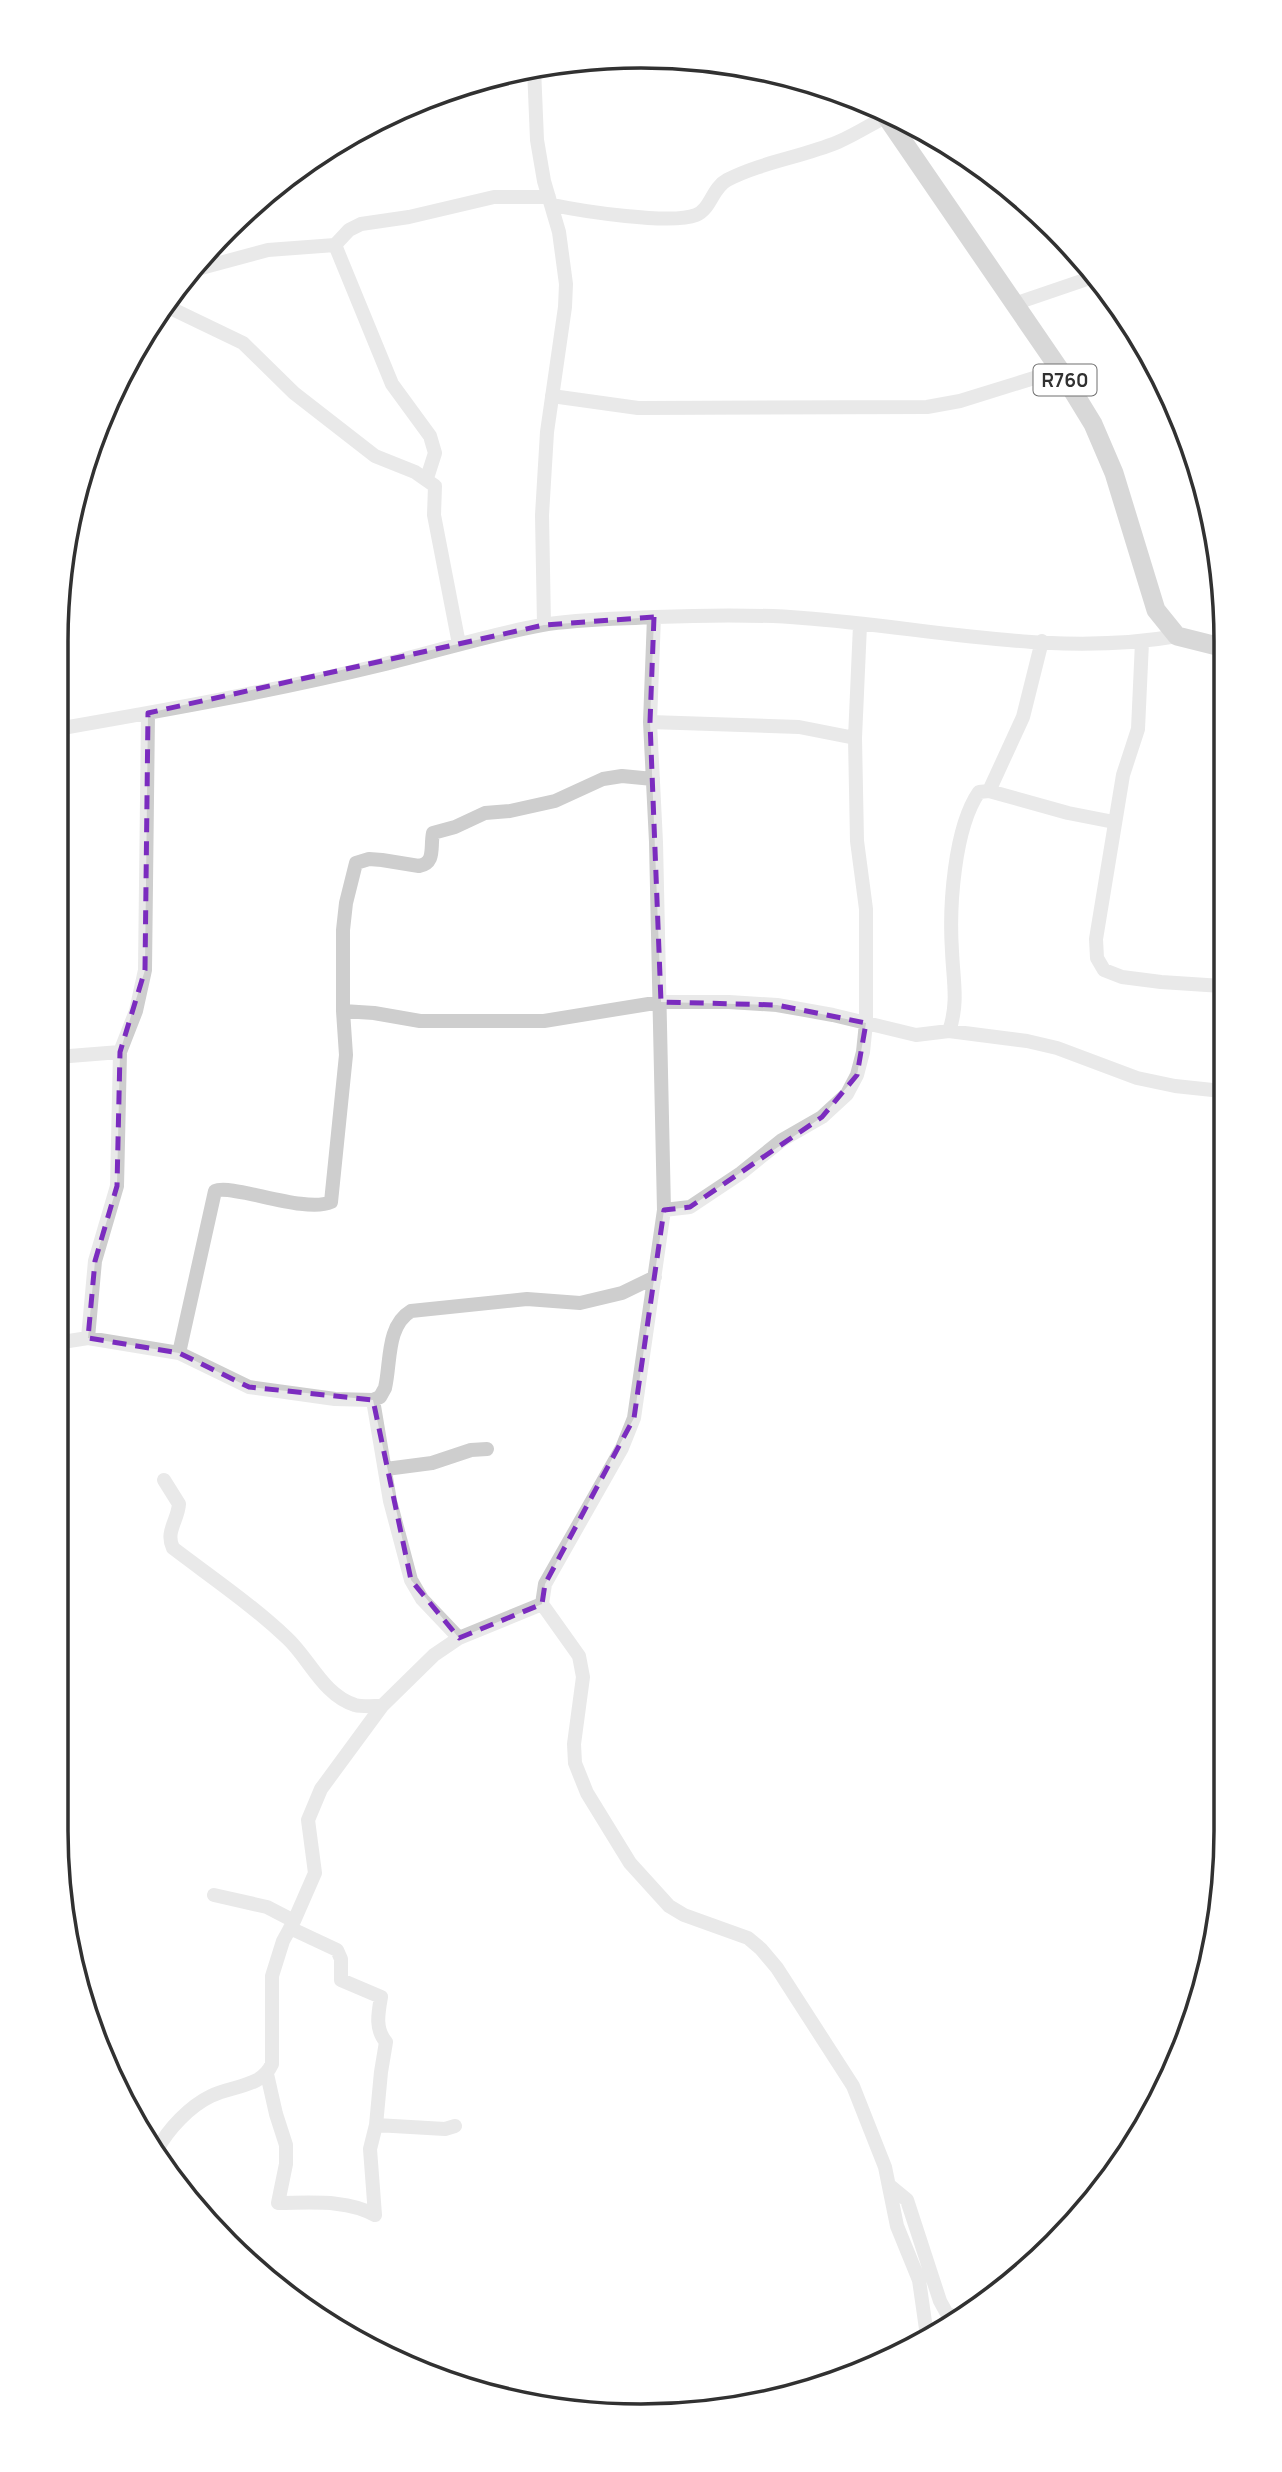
<svg xmlns="http://www.w3.org/2000/svg" width="1282" height="2472" viewBox="0 0 1282 2472" font-family="Manrope,sans-serif">
<style>
.lines{fill:none;stroke-linecap:round;stroke-linejoin:round}
.minor{stroke:#cecece;stroke-width:14}
.major{stroke:#a9a9a9;stroke-width:19}
.marked{fill:none;stroke:#7b2cbf;stroke-width:5;stroke-dasharray:14 9;stroke-linejoin:round}
.labels{text-anchor:middle;stroke-width:7;stroke-linejoin:round;paint-order:stroke}
.shield{fill:#fff;stroke:#6f6f6f;stroke-width:2}
.shield-label{font-size:19px;font-weight:bold;fill:#313131}
.rim{fill:none;stroke:#313131;stroke-width:3.5}
</style>
<rect width="100%" height="100%" fill="#fff"/>
<g class="lines">
<!-- minor -->
<path class="minor" d="M 534,68 L 537,140 L 544,181 L 559,232 L 566,284 L 565,307 L 547,432 L 542,515 L 544,625
M 553,205 C 581,211 671,225 696,215 C 711,209 712,188 727,180 C 762,162 802,157 838,142 C 854,135 870,125 885,117
M 335,245 L 392,384 L 430,436 L 435,453 L 427,478
M 190,271 L 268,250 L 335,245 L 349,230 L 361,224 L 409,217 L 494,197 L 549,197
M 1014,304 L 1096,276
M 164,305 L 243,343 L 294,393 L 375,456 L 415,472 L 435,486 L 434,515 L 459,644
M 552,396 L 638,408 L 927,407 L 960,401 L 1060,370
M 654,617 L 650,722 L 656,842 L 664,1210 L 634,1418 L 622,1448 L 545,1584 L 542,1604 L 579,1656 L 583,1677 L 574,1744 L 575,1763 L 587,1793 L 630,1863 L 669,1906 L 684,1915 L 748,1938 L 761,1949 L 777,1968 L 853,2086 L 885,2167 L 897,2226 L 919,2280 L 927,2336
M 1142,642 L 1138,729 L 1123,775 L 1096,939 L 1097,958 L 1104,970 L 1122,977 L 1161,982 L 1222,986
M 650,722 L 799,727 L 855,738
M 57,729 C 166,710 274,691 381,665 C 435,652 487,635 542,625 C 578,619 618,619 655,617 C 705,615 754,614 803,618 C 927,627 1054,658 1177,636
M 989,791 L 1023,717 L 1042,641
M 343,1011 L 374,1013 L 420,1021 L 544,1021 L 661,1002 L 729,1002 L 777,1005 L 833,1015 L 916,1035 L 949,1031 L 1027,1041 L 1057,1048 L 1137,1078 L 1175,1086 L 1222,1091
M 949,1031 C 959,1003 953,979 952,951 C 949,907 954,828 979,792 L 989,791 L 1068,813 L 1114,822
M 57,1057 L 120,1052
M 664,1210 L 690,1207 L 741,1173 L 782,1140 L 822,1117 L 847,1094 L 857,1075 L 863,1052 L 866,1023 L 866,909 L 857,841 L 855,738 L 860,625
M 88,1338 L 95,1261 L 117,1186 L 120,1052 L 136,1011 L 145,970 L 148,713
M 56,1343 L 88,1338 L 179,1353 L 249,1387 L 335,1399 L 373,1400 L 380,1397 L 385,1388 C 391,1363 386,1326 411,1311 L 527,1299 L 580,1303 L 622,1293 L 655,1277
M 179,1353 L 215,1191 C 231,1183 305,1214 331,1202 L 346,1055 L 343,1011 L 343,930 L 346,903 L 356,863 L 369,859 L 382,860 L 419,866 C 436,863 430,847 433,833 L 455,827 L 485,813 L 510,811 L 555,801 L 603,779 L 622,776 L 653,779
M 373,1400 L 390,1501 L 411,1580 L 422,1599 L 459,1638
M 386,1469 L 432,1463 L 471,1450 L 487,1449
M 164,1480 L 179,1504 C 178,1520 165,1532 173,1548 C 211,1577 251,1604 287,1638 C 309,1658 323,1695 355,1705 C 362,1707 373,1706 382,1706
M 214,1895 L 267,1907 L 294,1921
M 290,1928 L 337,1950 L 341,1959 L 341,1980 L 381,1997 C 378,2014 375,2029 386,2042 L 381,2072 L 376,2125
M 267,2074 L 276,2114 L 286,2145 L 286,2164 L 278,2203 C 310,2203 346,2199 375,2215
M 157,2150 C 168,2129 190,2106 211,2096 C 233,2085 261,2088 272,2064 L 272,1976 L 283,1941 L 294,1921 L 315,1873 L 308,1820 L 321,1789 L 382,1706 L 434,1655 L 459,1638 L 542,1604
M 890,2186 L 907,2200 L 940,2301 L 946,2312 L 953,2317
M 375,2215 L 370,2149 L 376,2125 L 445,2129 L 455,2126"/>
<!-- major -->
<path class="major" d="M 881,109 L 1060,370 L 1093,424 L 1114,473 L 1156,610 L 1177,636 L 1221,647"/>
</g>
<!-- marked area -->
<path d="M0 0H1282V2472H0ZM 654,617 L 650,722 L 661,1002 L 777,1005 L 866,1023 L 857,1075 L 822,1117 L 690,1207 L 664,1210 L 634,1418 L 545,1584 L 542,1604 L 459,1638 L 411,1580 L 373,1400 L 249,1387 L 179,1353 L 88,1338 L 95,1261 L 117,1186 L 120,1052 L 145,970 L 148,713 L 544,625 Z" fill="#fff" fill-opacity=".55" fill-rule="evenodd"/>
<path class="marked" d="M 654,617 L 650,722 L 661,1002 L 777,1005 L 866,1023 L 857,1075 L 822,1117 L 690,1207 L 664,1210 L 634,1418 L 545,1584 L 542,1604 L 459,1638 L 411,1580 L 373,1400 L 249,1387 L 179,1353 L 88,1338 L 95,1261 L 117,1186 L 120,1052 L 145,970 L 148,713 L 544,625 Z"/>
<g class="labels">
<!-- shield labels -->
<rect class="shield" x="1033.5" y="364.5" width="63" height="31" rx="5"/>
<g class="shield-label">
<text x="1065" y="387">R760</text>
</g>
</g>
<!-- crop -->
<path d="M0 0H1282V2472H0ZM641 68H641A573 573 0 0 1 1214 641V1831A573 573 0 0 1 641 2404H641A573 573 0 0 1 68 1831V641A573 573 0 0 1 641 68Z" fill="#fff" fill-rule="evenodd"/>
<path class="rim" d="M641 68H641A573 573 0 0 1 1214 641V1831A573 573 0 0 1 641 2404H641A573 573 0 0 1 68 1831V641A573 573 0 0 1 641 68Z"/>
</svg>
